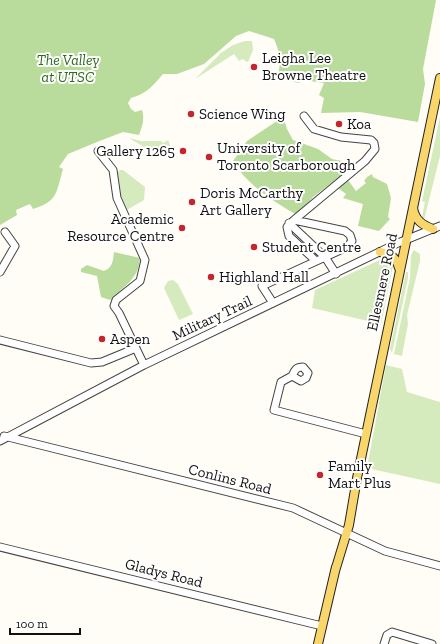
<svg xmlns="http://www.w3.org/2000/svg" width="440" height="644" viewBox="0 0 440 644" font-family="'Zilla Slab',serif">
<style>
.green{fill:#d5ebbd}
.forest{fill:#b9dc9c}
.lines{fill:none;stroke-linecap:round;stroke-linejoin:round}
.minor-casing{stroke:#444;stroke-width:9}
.major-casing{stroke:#222;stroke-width:10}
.minor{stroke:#fff;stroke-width:7}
.major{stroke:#f9d66b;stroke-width:8}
.poi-dot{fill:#c4262e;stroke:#fff;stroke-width:1.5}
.labels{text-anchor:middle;stroke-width:4;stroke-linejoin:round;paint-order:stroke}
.poi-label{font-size:15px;fill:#111;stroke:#fff;text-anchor:start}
.park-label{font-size:15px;font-style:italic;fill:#2f6b1f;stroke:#fff}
.street-label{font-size:15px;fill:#111;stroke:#fff}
</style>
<rect width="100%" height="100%" fill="#fffdf5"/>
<!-- green -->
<path class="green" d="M 245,41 L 252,41 L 253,50 L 248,62 L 245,61 L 243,59 L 239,61 L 234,54 L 195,79 L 221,53 L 233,45 Z
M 440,117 L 440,156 L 424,220 L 422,217 L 425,202 L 422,201 Z
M 129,138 L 141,141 L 161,141 L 153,142 L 161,141 L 163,143 L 168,140 L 173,153 L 169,156 L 166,152 L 156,157 L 148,147 L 144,147 Z
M 120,170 L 123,170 L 145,187 L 144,200 L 125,211 L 116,186 L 116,174 Z
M 414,250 L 420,254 L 420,261 L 407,315 L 408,324 L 402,356 L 394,354 L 410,278 L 411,255 Z
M 384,258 L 391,261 L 393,266 L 381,324 L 312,308 L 315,290 Z
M 406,272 L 408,272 L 408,278 L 392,353 L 390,349 Z
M 173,280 L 178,284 L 193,314 L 179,320 L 164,288 L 168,281 Z
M 386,365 L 402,369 L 407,392 L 440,402 L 440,484 L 367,468 Z"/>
<!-- forest -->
<path class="forest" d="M 0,0 L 436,0 L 423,69 L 425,84 L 418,122 L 360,112 L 321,113 L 324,98 L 319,95 L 324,83 L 302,80 L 299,83 L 277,78 C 282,62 280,53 274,39 L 249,31 L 236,36 L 204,64 L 177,74 L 163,74 C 153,86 146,94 131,98 L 128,103 L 131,109 L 135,112 L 142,110 C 145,120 142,126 139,135 L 123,132 L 97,142 L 68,154 L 59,167 L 63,169 C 56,193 58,201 33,209 L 30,204 L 16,210 L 17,215 L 0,225 Z
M 280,119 L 284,119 L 287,129 L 293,140 L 318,149 L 332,159 L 352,163 L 341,171 L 343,174 L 313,197 L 297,215 C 273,201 247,185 233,161 L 247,141 Z
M 372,174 L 373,177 L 387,184 L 391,198 L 388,217 L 390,219 L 379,231 L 358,226 L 363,204 L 343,198 L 346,194 L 338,188 L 348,180 L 356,191 L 366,183 L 364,181 L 367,177 Z
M 114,252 L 140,258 C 139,279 124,286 110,300 L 101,297 L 97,276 L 81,272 L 81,269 L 87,265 L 104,271 C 113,267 113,261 114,252 Z"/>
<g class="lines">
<!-- minor casing -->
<g class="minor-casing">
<path id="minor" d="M 98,151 L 113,170 L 117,198 L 145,260 L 140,281 L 116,300 L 114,306 L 119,313 L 144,365
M 294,220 L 365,161 L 375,149 L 374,143 L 371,140 L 341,137 L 314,129 L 304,116
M 289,223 L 325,257 L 336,274
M 0,272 L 15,246 L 5,232
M 273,303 L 262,286 L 347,247 L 352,241 L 350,235 L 345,231 L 294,220 L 287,227 L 289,236 L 316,261
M 0,340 L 91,363 L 102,362 L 136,348
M 292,376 L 301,381 L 306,378 L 308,373 L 303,367 C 296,367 295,370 292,376 L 281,382 L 274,410 L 366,434
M 4,436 L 293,508 L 385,551 L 440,566
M 0,441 L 144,365 L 398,243 L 440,226
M 0,547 L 322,626
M 384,644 L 387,635 L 392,632 L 432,644"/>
</g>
<!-- major casing -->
<g class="major-casing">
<path id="major" d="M 413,208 C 415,220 422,225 433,229
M 380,252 C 391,254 396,257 399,268
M 335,571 L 349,525 L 357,478 L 440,78
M 318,644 L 336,567"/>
</g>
<!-- minor -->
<use href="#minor" class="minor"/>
<!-- major -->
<use href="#major" class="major"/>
</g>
<!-- markers -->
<g class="poi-dot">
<circle cx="254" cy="67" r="4"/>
<circle cx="191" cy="114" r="4"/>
<circle cx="339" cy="124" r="4"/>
<circle cx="183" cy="151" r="4"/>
<circle cx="209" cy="157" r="4"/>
<circle cx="192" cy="202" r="4"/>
<circle cx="182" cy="228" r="4"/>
<circle cx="254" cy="247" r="4"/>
<circle cx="211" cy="277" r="4"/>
<circle cx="102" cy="339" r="4"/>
<circle cx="320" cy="475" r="4"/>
</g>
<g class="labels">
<!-- poi labels -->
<g class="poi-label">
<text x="262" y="63">Leigha Lee<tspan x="262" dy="17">Browne Theatre</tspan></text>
<text x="199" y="119">Science Wing</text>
<text x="347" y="129">Koa</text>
<text x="217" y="153">University of<tspan x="217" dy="17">Toronto Scarborough</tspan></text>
<text x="175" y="156" text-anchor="end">Gallery 1265</text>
<text x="200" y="198">Doris McCarthy<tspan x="200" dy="17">Art Gallery</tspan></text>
<text x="174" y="224" text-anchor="end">Academic<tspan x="174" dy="17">Resource Centre</tspan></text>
<text x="262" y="252">Student Centre</text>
<text x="219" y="282">Highland Hall</text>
<text x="110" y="344">Aspen</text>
<text x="328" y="471">Family<tspan x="328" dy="17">Mart Plus</tspan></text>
</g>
<!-- park labels -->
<g class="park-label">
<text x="68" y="65">The Valley<tspan x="68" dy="17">at UTSC</tspan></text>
</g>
<!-- street labels -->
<g class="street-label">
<text transform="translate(382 282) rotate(-78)" y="5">Ellesmere Road</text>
<text transform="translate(212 318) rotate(-25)" y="5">Military Trail</text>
<text transform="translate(230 479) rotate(14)" y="5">Conlins Road</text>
<text transform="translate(164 573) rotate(14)" y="5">Gladys Road</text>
</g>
</g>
<!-- scale -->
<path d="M10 628v6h70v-6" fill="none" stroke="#111111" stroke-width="2"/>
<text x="16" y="628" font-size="12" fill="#111111" stroke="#ffffff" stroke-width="3" paint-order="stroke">100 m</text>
</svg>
